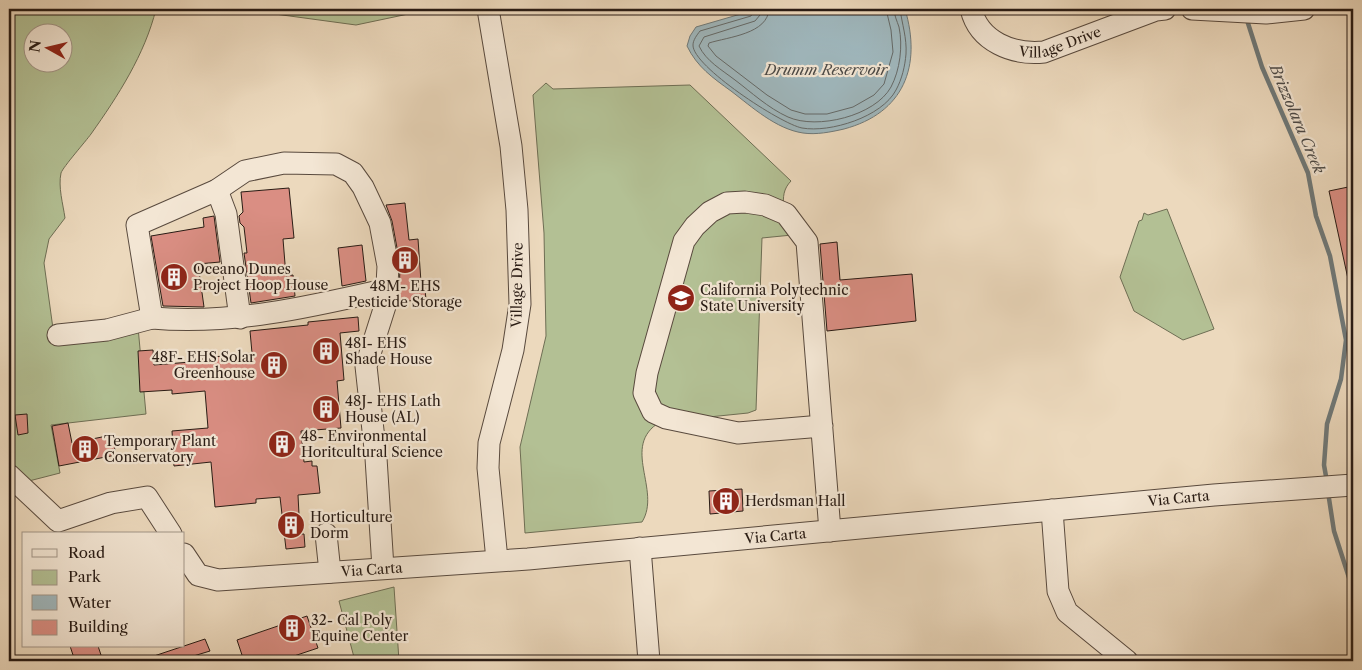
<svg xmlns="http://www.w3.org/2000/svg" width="1362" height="670" viewBox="0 0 1362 670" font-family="'Libre Caslon Text',serif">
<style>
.green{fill:#b3c094;stroke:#6e6e54;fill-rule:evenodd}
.water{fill:#9fb7bd;stroke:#6f7979}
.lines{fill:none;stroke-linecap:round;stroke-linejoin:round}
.shore{stroke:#646968;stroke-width:1}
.stream{stroke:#6f7979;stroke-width:4.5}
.building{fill:#da8e83;stroke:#281b14}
.minor-casing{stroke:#594a3e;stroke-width:23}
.minor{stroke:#f3e6d4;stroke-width:21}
.labels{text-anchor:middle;stroke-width:4.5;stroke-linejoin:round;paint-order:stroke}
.street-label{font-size:14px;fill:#281b14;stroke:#f3e6d4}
.poi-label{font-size:14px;fill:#281b14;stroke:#f3e6d4;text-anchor:start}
.water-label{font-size:15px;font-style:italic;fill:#4c4a47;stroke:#f3e6d4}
</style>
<rect width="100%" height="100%" fill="#ecd9bd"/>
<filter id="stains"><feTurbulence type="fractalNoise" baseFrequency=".004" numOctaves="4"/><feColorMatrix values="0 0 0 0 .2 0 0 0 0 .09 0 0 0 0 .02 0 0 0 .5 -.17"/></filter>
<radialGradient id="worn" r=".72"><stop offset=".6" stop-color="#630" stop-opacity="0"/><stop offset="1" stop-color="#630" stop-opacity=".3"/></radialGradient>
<!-- green -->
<path class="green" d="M 9,9 L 156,9 C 145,54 118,96 91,134 C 86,141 63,167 61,173 C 58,187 63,204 65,218 L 49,239 L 44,263 L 54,336 L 138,327 L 146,414 L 51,425 L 60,473 L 25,482 L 9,467 ZM 32,32 L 62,32 L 62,62 L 32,62 Z
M 271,9 L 432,9 L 356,25 L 275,14 Z
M 546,83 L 553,89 L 690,85 L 791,181 C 776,196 787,217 792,235 L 762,238 L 756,410 L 748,413 L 660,422 C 620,446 662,490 642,522 L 525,533 L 520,447 L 546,336 L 544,233 L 533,95 Z
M 1167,209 L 1214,329 L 1183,340 L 1134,311 L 1120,277 L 1139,221 L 1142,220 L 1144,213 L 1148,215 Z
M 394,587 L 399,661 L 355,661 L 339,601 Z"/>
<!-- water -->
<path class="water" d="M 758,9 L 905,9 C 922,66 904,113 844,129 C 831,132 816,135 803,133 C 776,129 752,107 731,91 C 713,78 697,67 687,46 L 690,36 L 696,27 Z"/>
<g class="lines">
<!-- shore -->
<path class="shore" d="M 755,9 L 751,16 L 700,31 C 697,35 693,40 693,45 C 692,66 781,124 802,128 C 830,133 882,117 896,90 C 902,79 905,66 906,54 C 907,38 902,24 900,9
M 761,9 L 760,15 L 755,21 L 704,37 L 699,46 C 706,61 722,70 735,80 C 751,92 768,108 788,117 C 817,130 875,116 891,87 C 900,70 903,46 899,27 C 897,21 894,15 894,9
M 769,9 C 768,34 728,37 709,43 L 708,46 L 716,56 L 767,95 L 791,110 L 805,114 L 827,114 L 853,107 L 874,95 L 884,84 L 893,52 L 891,30 L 886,9"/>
<!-- stream -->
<path class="stream" d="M 1246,17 L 1262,67 L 1308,173 L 1316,216 L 1330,256 L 1346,340 L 1341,379 L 1327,424 L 1324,465 L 1327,482
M 1328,492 L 1334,531 L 1353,590
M 9,654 L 9,661"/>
</g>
<!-- building -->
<path class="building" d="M 1353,186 L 1353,278 L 1348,279 L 1329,191 Z
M 289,188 L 294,238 L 283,239 L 286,276 L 293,275 L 295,296 L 251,303 L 244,253 L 247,253 L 244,227 L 240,223 L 239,216 L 243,212 L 241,192 Z
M 405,203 L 409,240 L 418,239 L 421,282 L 424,282 L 426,299 L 399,302 L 400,264 L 392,221 L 386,205 Z
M 214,216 L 220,262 L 198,264 L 204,307 L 163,306 L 151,236 L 204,227 L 203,218 Z
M 837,242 L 840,280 L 912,274 L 916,321 L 827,331 L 820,244 Z
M 362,245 L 366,281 L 342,286 L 338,248 Z
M 358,317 L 359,331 L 340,333 L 344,380 L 337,381 L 341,428 L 301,431 L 304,462 L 312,461 L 312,466 L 317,466 L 320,493 L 298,495 L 300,534 L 304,534 L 305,547 L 286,549 L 280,497 L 256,499 L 256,503 L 215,507 L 211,462 L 174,466 L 172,431 L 208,428 L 205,391 L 172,394 L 172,390 L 140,392 L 138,351 L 153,350 L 154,365 L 203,361 L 203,358 L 252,353 L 250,331 L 308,325 L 308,322 Z
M 27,414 L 28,433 L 18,435 L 15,415 Z
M 68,423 L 72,443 L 112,435 L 116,455 L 59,466 L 52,426 Z
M 742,489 L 743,511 L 710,514 L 709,491 Z
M 307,616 L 318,648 L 279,661 L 244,661 L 237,640 Z
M 205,639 L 210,651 L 177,661 L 145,661 L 145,659 Z
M 70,646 L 98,646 L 103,661 L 75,661 Z"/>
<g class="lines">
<!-- minor casing -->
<g class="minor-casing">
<g id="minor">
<path d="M 488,9 L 511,146 L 517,210 L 520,304 L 513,350 L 489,443 L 488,468 L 497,560"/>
<path id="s1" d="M 971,9 C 979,42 1013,55 1044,52 L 1156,10 L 1165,9"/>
<path d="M 1192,9 L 1266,13 L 1304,9"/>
<path d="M 217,190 L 226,214 L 240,318"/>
<path d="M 152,318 C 232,325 309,307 388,289"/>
<path d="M 58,335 L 107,330 L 152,318 L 137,225 L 217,190 L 245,171 L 284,163 L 336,164 L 353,173 L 363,187 L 380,223 L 388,266 L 386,303 L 366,366 L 376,458 L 383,568"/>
<path d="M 822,426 L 738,433 L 666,418 L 653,412 L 644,393 L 647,373 L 684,241 L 695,226 L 710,212 L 727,203 L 745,202 L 765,205 L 786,214 L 807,242 L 830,531"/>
<path d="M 9,475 L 58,521 L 111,503 L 147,497 L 171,534"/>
<path d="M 1052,510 L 1058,591 L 1067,612 L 1127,661"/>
<path d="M 326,534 L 330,572"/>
<path d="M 640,548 L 649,661"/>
<path id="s2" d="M 184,554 L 198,575 L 218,580 L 528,559 L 1214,495 L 1353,485"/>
</g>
</g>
<!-- minor -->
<use href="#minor" class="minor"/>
</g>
<!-- icons -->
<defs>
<g id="building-disc" transform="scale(1.4375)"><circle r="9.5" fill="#8f2418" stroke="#f3e6d4"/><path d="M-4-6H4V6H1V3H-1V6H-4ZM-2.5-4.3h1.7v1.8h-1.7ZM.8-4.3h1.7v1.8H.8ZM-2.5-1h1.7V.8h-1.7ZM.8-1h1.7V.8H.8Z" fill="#fff"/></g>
<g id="university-disc" transform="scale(1.4375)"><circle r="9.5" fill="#8f2418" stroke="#f3e6d4"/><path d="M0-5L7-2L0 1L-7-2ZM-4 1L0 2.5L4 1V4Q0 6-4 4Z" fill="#fff"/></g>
</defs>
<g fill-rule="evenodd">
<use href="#building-disc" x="405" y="260"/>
<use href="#building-disc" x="174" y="277"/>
<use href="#university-disc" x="681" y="298"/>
<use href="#building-disc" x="326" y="351"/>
<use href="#building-disc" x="274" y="365"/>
<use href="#building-disc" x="326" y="409"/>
<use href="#building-disc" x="282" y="444"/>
<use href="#building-disc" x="85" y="449"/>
<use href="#building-disc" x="726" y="501"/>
<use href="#building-disc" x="291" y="525"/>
<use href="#building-disc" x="292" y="628"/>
</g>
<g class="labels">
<!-- street labels -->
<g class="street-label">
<text dy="5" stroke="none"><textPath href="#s1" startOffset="110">Village Drive</textPath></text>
<text transform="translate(517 285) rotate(-89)" y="5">Village Drive</text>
<text dy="5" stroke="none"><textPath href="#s2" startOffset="1010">Via Carta</textPath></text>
<text dy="5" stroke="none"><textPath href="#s2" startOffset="605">Via Carta</textPath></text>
<text dy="5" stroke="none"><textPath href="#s2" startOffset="200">Via Carta</textPath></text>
</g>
<!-- poi labels -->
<g class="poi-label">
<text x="193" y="274">Oceano Dunes<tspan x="193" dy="16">Project Hoop House</tspan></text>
<text x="405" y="291" text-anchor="middle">48M- EHS<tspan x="405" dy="16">Pesticide Storage</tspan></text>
<text x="700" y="295">California Polytechnic<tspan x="700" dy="16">State University</tspan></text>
<text x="345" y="348">48I- EHS<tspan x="345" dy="16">Shade House</tspan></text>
<text x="255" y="362" text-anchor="end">48F- EHS Solar<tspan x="255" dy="16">Greenhouse</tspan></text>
<text x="345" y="406">48J- EHS Lath<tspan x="345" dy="16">House (AL)</tspan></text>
<text x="301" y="441">48- Environmental<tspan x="301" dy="16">Horitcultural Science</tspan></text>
<text x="104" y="446">Temporary Plant<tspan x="104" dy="16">Conservatory</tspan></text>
<text x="745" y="506">Herdsman Hall</text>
<text x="310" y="522">Horticulture<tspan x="310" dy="16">Dorm</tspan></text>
<text x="311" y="625">32- Cal Poly<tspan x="311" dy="16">Equine Center</tspan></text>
</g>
<!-- water labels -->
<g class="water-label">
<text x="826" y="75">Drumm Reservoir</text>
<text transform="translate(1297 119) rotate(67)" y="5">Brizzolara Creek</text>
</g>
</g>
<!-- margin -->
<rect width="1362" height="670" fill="none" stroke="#ecd9bd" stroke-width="30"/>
<rect x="10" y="10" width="1342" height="650" fill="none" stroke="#281b14" stroke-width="2.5"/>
<rect x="15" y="15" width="1332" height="640" fill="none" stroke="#281b14"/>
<!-- legend -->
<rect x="22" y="532" width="162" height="115" fill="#f3e6d4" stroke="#a29587"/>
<rect x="32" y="549" width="25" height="8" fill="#f3e6d4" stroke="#a29587"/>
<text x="68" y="558" font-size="15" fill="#281b14">Road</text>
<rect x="32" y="570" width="25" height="15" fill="#b3c094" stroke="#a29587"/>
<text x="68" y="582" font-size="15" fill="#281b14">Park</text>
<rect x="32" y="595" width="25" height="15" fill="#9fb7bd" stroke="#a29587"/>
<text x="68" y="608" font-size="15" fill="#281b14">Water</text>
<rect x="32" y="620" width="25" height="15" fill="#da8e83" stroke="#a29587"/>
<text x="68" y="632" font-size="15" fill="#281b14">Building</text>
<!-- north arrow -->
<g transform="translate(48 48) rotate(278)"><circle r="24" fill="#f3e6d4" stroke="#a29587"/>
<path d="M0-4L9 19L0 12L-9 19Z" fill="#8f2418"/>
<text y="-8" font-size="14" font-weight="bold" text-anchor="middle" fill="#281b14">N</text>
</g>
<rect width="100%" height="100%" filter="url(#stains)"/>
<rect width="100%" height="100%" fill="url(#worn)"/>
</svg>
